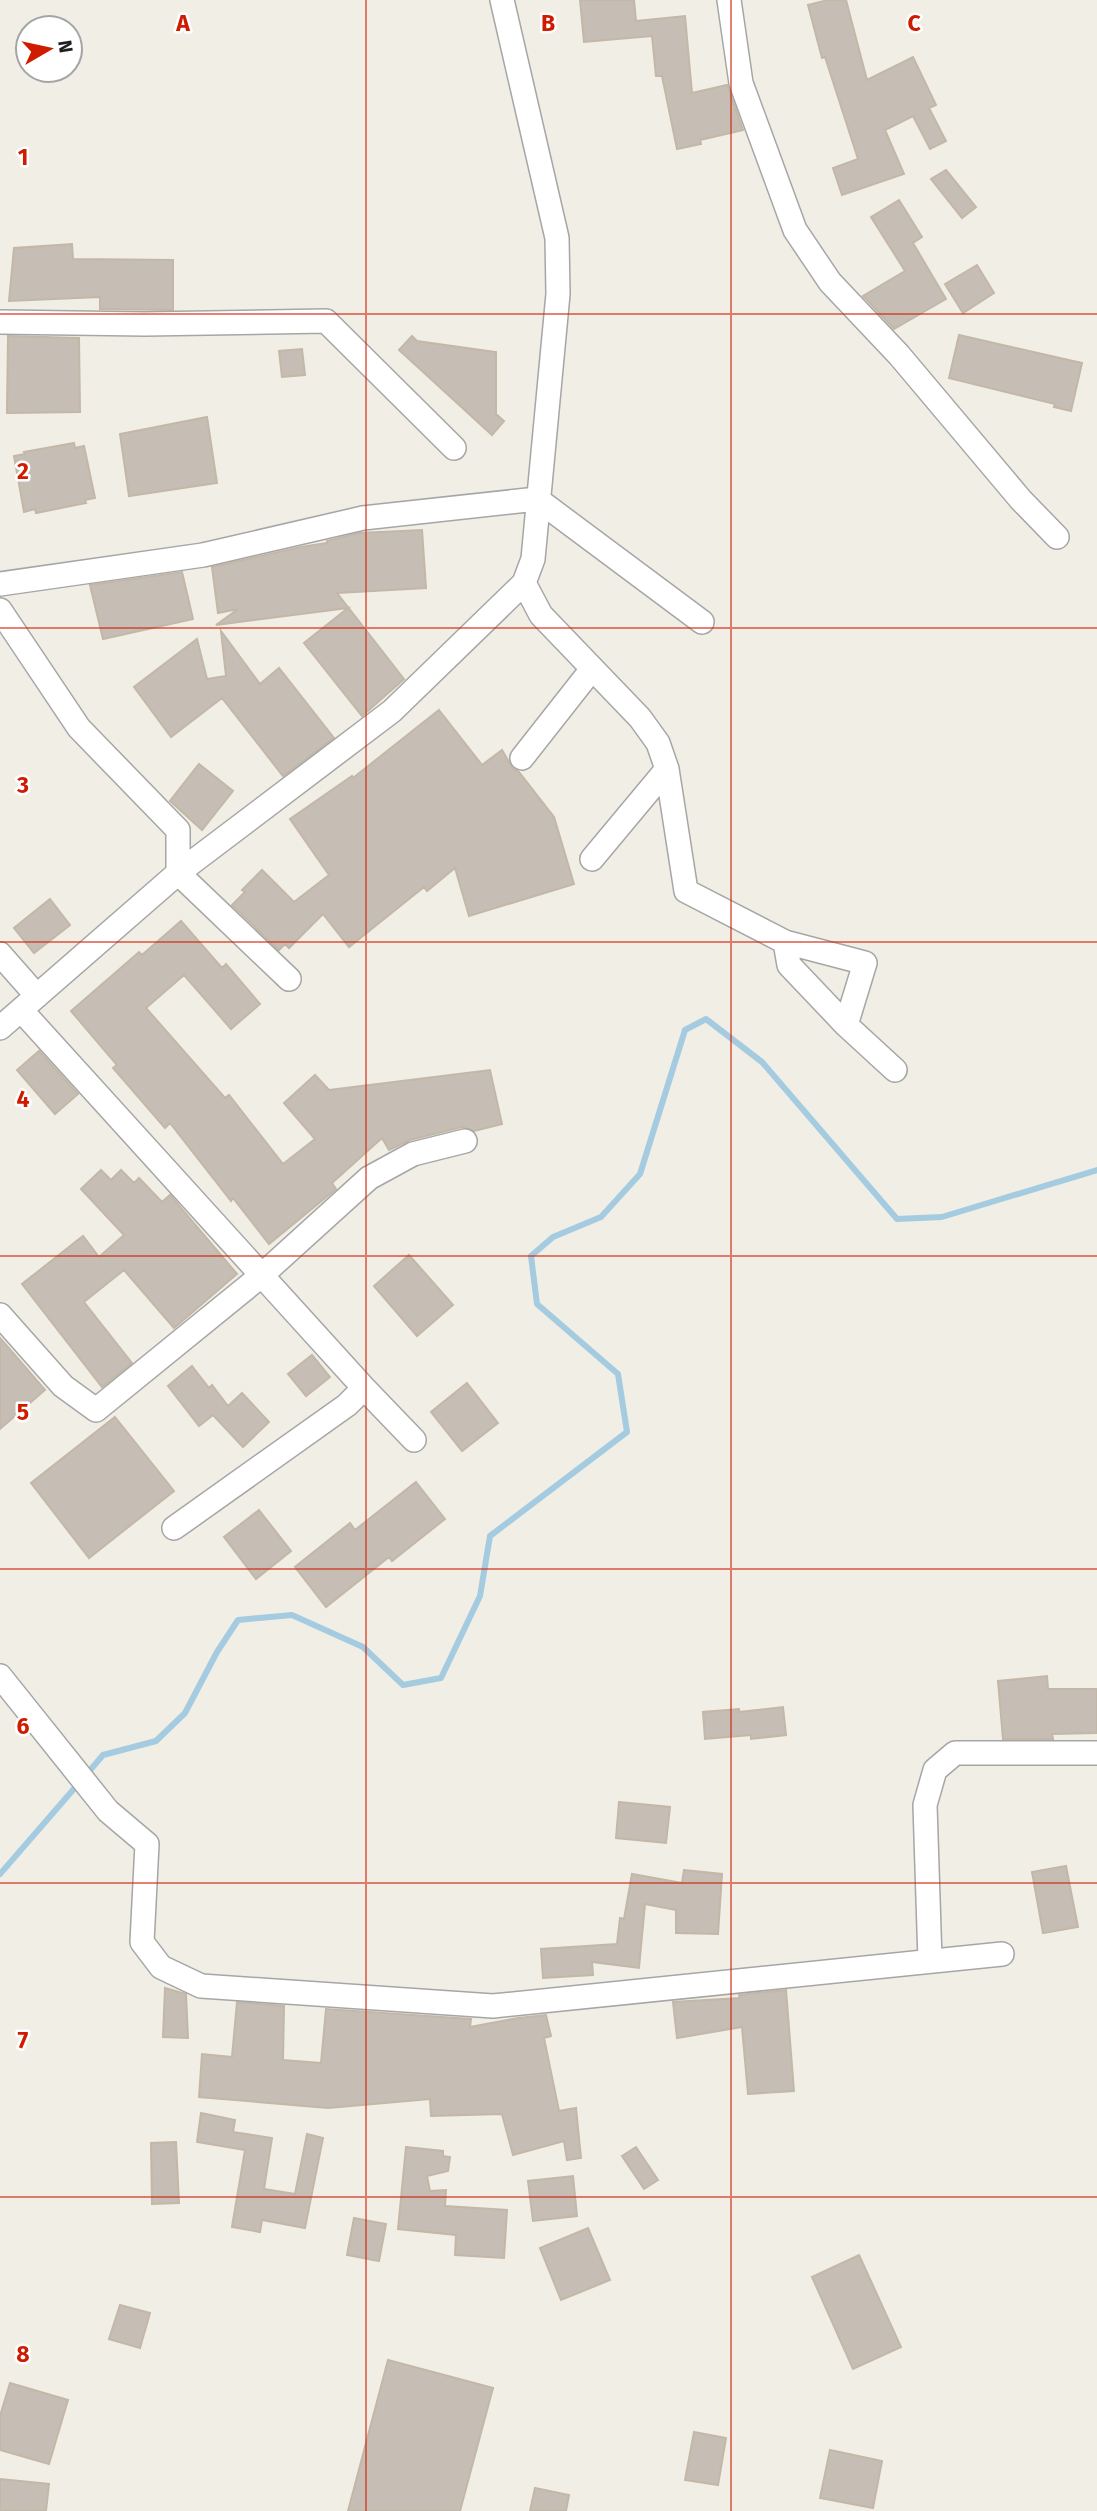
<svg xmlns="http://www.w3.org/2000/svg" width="1097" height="2511" viewBox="0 0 1097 2511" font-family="'Fira Sans',sans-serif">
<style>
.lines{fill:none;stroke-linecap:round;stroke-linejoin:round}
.stream{stroke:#a4cbe0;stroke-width:6}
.building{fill:#c6beb4;stroke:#c3b7a7;stroke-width:2}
.minor-casing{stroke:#a6a6a6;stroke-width:26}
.minor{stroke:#fff;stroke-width:23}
.grid{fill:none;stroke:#cf1b00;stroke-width:2;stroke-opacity:0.55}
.grid-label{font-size:23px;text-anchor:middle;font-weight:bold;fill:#cf1b00;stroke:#fff;stroke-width:5;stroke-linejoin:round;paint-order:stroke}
</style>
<rect width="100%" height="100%" fill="#f0eee5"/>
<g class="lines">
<!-- stream -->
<path class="stream" d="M 86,1775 L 103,1755 L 156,1741 L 185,1713 L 217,1652 L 238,1620 L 292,1615 L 363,1647 L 403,1685 L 441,1678 L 480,1596 L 490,1536 L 627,1432 L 618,1374 L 537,1304 L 531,1256 L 553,1237 L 601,1217 L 640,1174 L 685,1030 L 706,1019 L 762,1062 L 897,1219 L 942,1217 L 1097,1170
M 0,1874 L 79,1783"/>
</g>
<!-- building -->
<path class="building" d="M 580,0 L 634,0 L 636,21 L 685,16 L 692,93 L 727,85 L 743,130 L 700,140 L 701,144 L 677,149 L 662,76 L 656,76 L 652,36 L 584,42 Z
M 828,0 L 846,0 L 867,80 L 913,57 L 936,105 L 929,108 L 946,141 L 930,149 L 913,116 L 885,130 L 904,174 L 842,195 L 833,168 L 858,159 L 825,57 L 822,58 L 808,5 Z
M 946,170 L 976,207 L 962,218 L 931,179 Z
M 899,200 L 922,237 L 913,243 L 946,299 L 894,329 L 863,296 L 905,271 L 871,217 Z
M 72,244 L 73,259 L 173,260 L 173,310 L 100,309 L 100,297 L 9,301 L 14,248 Z
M 977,265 L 994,293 L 963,313 L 945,284 Z
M 959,335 L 1082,363 L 1071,411 L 1054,407 L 1055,404 L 949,378 Z
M 8,336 L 79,338 L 80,412 L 7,413 Z
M 412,336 L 417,341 L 496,352 L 496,414 L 504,421 L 492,435 L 399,350 Z
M 302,349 L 305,375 L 282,377 L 279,351 Z
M 207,417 L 217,483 L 129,496 L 120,434 Z
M 74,443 L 75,448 L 84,446 L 95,498 L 85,500 L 86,503 L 36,513 L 35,509 L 24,512 L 14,456 L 25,454 L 24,452 Z
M 422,530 L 426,588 L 337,593 L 404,679 L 362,716 L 304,643 L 348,608 L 216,625 L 238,609 L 218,613 L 212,567 L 301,547 L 327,543 L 327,541 L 359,533 Z
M 182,572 L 193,619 L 103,639 L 90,585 Z
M 221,631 L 260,684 L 279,668 L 334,738 L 283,776 L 222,698 L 171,737 L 134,687 L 197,639 L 207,679 L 226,676 Z
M 439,710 L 482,765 L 502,750 L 513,769 L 519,772 L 554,817 L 574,884 L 469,916 L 455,868 L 427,891 L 424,887 L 349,947 L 323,914 L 289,948 L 285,944 L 279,950 L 232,905 L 245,892 L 242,890 L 262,870 L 294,902 L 329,875 L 290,819 L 352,776 L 353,778 Z
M 199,764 L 233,791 L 202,830 L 170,801 Z
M 50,899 L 70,925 L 34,953 L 14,928 Z
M 181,921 L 222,968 L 226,964 L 260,1004 L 231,1029 L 184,975 L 146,1008 L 225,1098 L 229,1095 L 283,1164 L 315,1139 L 284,1103 L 315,1075 L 329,1090 L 490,1070 L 502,1124 L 474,1131 L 462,1127 L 410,1140 L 389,1150 L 382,1138 L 332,1183 L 336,1189 L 269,1244 L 233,1198 L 231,1201 L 170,1123 L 165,1128 L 113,1068 L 117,1065 L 71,1011 L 139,952 L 142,955 Z
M 39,1051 L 78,1094 L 55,1114 L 17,1070 Z
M 101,1170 L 111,1180 L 121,1170 L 134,1183 L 139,1178 L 162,1202 L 170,1195 L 237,1274 L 174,1328 L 124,1270 L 84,1302 L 132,1363 L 102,1387 L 22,1284 L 83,1236 L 99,1257 L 124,1235 L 81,1189 Z
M 409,1255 L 453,1305 L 417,1336 L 374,1286 Z
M 0,1338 L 45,1390 L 0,1429 Z
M 312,1355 L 330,1377 L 306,1396 L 288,1374 Z
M 192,1366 L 209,1388 L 212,1385 L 228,1406 L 242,1393 L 269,1422 L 243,1447 L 213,1415 L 199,1426 L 168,1386 Z
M 467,1383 L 498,1423 L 462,1451 L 431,1412 Z
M 115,1417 L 174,1491 L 89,1558 L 31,1483 Z
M 416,1482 L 445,1519 L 392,1561 L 389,1557 L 326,1607 L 295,1567 L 350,1523 L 355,1530 Z
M 259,1510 L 291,1551 L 256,1579 L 224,1537 Z
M 1047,1676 L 1048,1689 L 1097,1689 L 1097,1733 L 1052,1734 L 1053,1739 L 1003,1739 L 998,1681 Z
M 783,1707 L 786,1735 L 751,1739 L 751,1735 L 705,1739 L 703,1712 L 739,1709 L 739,1712 Z
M 619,1802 L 670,1807 L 666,1843 L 616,1838 Z
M 1066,1866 L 1078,1927 L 1043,1933 L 1032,1872 Z
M 684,1870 L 722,1874 L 718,1934 L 676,1933 L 676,1910 L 645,1904 L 639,1968 L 592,1962 L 593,1975 L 543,1978 L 541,1949 L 617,1944 L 620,1918 L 624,1919 L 632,1874 L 682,1883 Z
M 165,1988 L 186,1994 L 188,2038 L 163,2037 Z
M 786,1990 L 794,2091 L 748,2094 L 742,2027 L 677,2038 L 673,2002 L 740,1998 L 739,1995 Z
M 237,2002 L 284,2006 L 283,2060 L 321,2063 L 326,2009 L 471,2019 L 470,2027 L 518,2018 L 546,2015 L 551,2036 L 544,2038 L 559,2111 L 576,2108 L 581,2158 L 567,2160 L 564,2141 L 513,2155 L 502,2114 L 431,2116 L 430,2099 L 328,2108 L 199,2097 L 202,2054 L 232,2057 Z
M 201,2113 L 235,2120 L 233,2132 L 272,2138 L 264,2189 L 295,2194 L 307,2134 L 323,2138 L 305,2228 L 262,2220 L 260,2232 L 232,2227 L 245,2150 L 197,2142 Z
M 176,2142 L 179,2203 L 152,2204 L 151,2143 Z
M 406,2147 L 443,2151 L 443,2156 L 450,2157 L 448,2171 L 427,2176 L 430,2191 L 446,2190 L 445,2206 L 507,2210 L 504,2258 L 455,2255 L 456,2235 L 398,2229 Z
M 636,2147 L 658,2180 L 644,2189 L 622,2156 Z
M 573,2176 L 577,2216 L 533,2221 L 528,2181 Z
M 354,2218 L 386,2224 L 379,2261 L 347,2255 Z
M 588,2228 L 610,2280 L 561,2300 L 540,2248 Z
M 859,2255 L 901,2347 L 853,2369 L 812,2277 Z
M 120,2305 L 150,2313 L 140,2348 L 109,2339 Z
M 388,2360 L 493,2388 L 460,2511 L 348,2511 Z
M 10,2383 L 68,2400 L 49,2464 L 0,2450 L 0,2416 Z
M 694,2432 L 726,2438 L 718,2485 L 685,2480 Z
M 830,2450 L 882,2461 L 873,2508 L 820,2498 Z
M 0,2479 L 49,2484 L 46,2511 L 0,2511 Z
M 535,2488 L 569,2495 L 566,2511 L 530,2511 Z"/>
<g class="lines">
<!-- minor casing -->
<g class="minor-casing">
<path id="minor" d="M 729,0 L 741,83 L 795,230 L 830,282 L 899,355 L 1021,500 L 1057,537
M 0,322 L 145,324 L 326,321 L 454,448
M 524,583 L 541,615 L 640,718 L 658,743 L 667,769 L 686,891 L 785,942 L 865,963 L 846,1025 L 895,1070
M 0,584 L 203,555 L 363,518 L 537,499 L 702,622
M 0,610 L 79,728 L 178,830 L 178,873 L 289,979
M 522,758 L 592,669
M 592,859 L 667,769
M 785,942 L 789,965 L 846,1025
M 0,954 L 37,996
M 21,1010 L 364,1388 L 414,1440
M 0,1028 L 178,873 L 392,711 L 524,583 L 533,559 L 558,294 L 557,238 L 502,0
M 0,1315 L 63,1386 L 96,1410 L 262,1275 L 369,1178 L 413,1154 L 465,1141
M 174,1528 L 347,1405 L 364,1388
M 0,1676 L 108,1811 L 147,1844 L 142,1942 L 161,1967 L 201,1986 L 493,2006 L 1002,1954
M 930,1961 L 925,1805 L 935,1770 L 955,1753 L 1097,1753"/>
</g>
<!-- minor -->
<use href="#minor" class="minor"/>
</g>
<!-- grid -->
<path class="grid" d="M 366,0 L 366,2511M 731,0 L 731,2511M 0,314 L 1097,314M 0,628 L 1097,628M 0,942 L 1097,942M 0,1256 L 1097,1256M 0,1569 L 1097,1569M 0,1883 L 1097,1883M 0,2197 L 1097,2197"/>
<g class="grid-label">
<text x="183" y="31">A</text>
<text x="548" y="31">B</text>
<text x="914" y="31">C</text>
<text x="23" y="165">1</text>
<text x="23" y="479">2</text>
<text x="23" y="793">3</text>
<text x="23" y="1107">4</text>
<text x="23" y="1420">5</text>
<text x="23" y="1734">6</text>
<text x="23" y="2048">7</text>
<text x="23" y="2362">8</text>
</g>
<!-- north arrow -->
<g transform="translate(49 49) rotate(81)"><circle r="33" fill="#ffffff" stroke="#a5a5a5" stroke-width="2"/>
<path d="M0-5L12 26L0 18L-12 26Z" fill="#cf1b00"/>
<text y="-10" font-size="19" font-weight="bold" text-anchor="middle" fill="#1f1f1f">N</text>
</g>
</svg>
